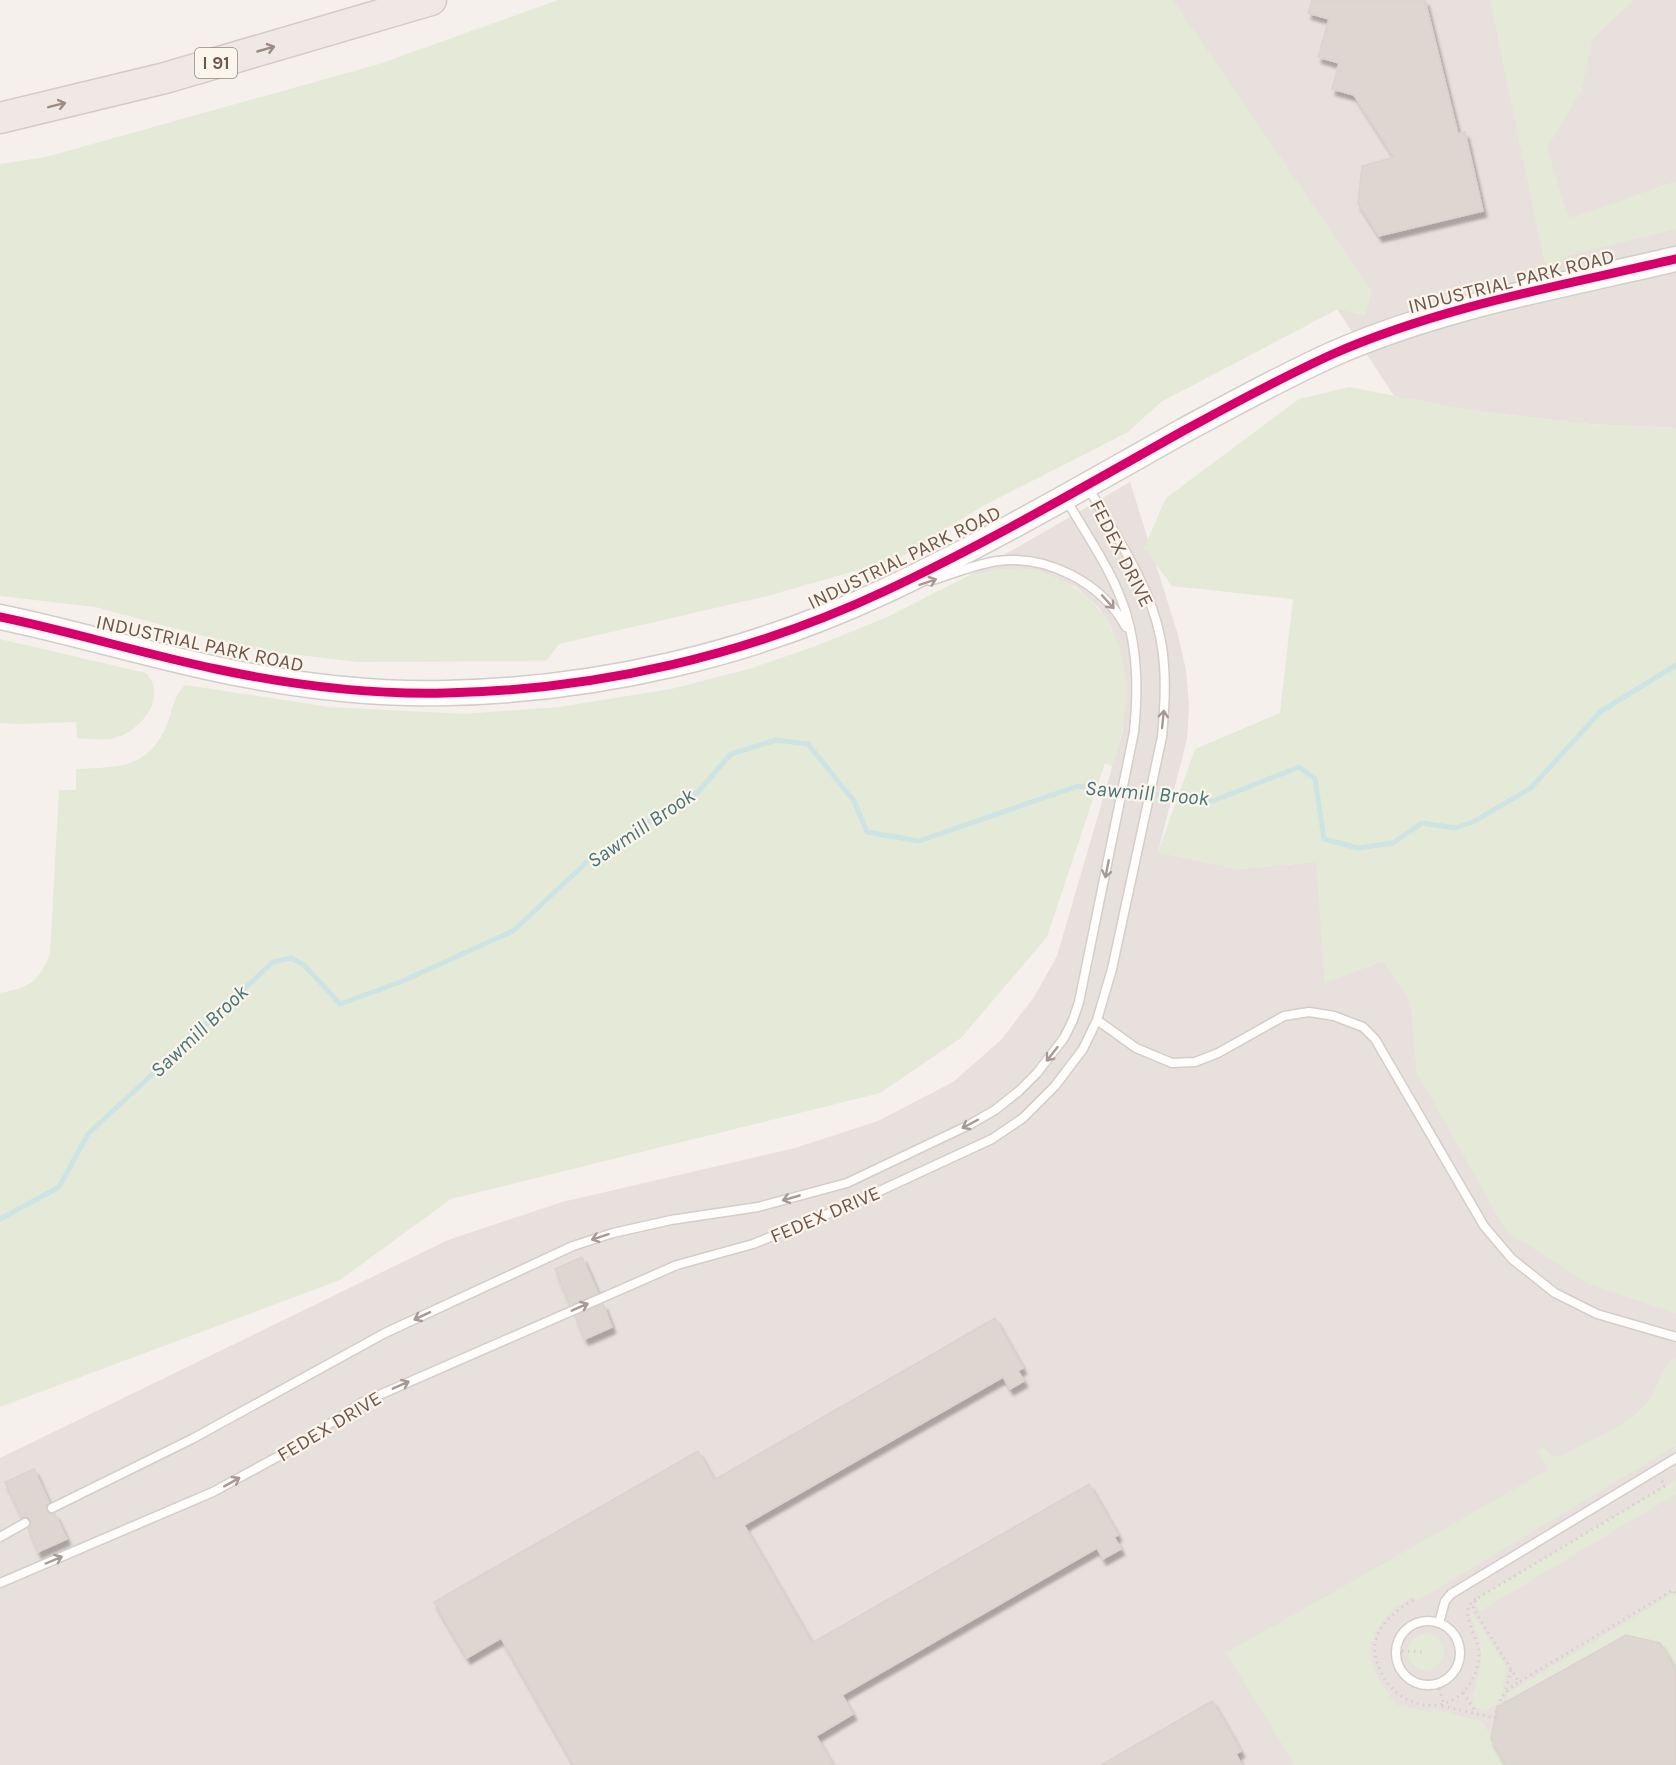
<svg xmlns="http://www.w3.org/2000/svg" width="1676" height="1765" viewBox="0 0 1676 1765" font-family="Karla,sans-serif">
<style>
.industrial{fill:#e7e0dc}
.green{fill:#e4ead7}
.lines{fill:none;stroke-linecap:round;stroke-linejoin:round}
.stream{stroke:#cee3e3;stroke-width:5}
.building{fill:#ded6d1;stroke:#ddd3ce;stroke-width:1.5;filter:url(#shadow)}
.lane-casing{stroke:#d4cdc9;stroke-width:11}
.secondary-casing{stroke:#d4ccc8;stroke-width:27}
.highway-casing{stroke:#d3cbc7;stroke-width:33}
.path{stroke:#d6cfcb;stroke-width:3;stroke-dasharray:1.5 4.5;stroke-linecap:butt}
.lane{stroke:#fefdfc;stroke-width:8}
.secondary{stroke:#fefdfc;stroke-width:24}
.highway{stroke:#efe8e5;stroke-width:30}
.cycleway-casing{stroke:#fcf5ec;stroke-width:13}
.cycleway{stroke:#d6006c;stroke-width:9}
.oneway{stroke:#9c8a83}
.oneway2{stroke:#a89994}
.labels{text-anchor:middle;stroke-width:4.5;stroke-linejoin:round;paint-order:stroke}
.shield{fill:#fcf5ec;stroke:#99867d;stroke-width:1.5}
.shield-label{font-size:18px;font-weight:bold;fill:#6f574e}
.street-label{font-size:20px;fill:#6f574e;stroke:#fcf5ec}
.water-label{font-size:21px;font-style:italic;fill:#487579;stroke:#fcf5ec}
</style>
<defs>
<filter id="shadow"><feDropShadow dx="3.5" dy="6" stdDeviation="1.5" flood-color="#0004"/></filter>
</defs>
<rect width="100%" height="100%" fill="#f5f0eb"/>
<!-- industrial -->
<path class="industrial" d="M 1135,0 L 1676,0 L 1676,428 L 1589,424 L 1475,411 L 1394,396 Z
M 1130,482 L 1178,635 L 1186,670 L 1189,706 L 1187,739 L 1158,852 L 1238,869 L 1317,862 L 1325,982 L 1383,961 L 1411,1002 L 1417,1073 L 1676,1313 L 1676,1765 L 0,1765 L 0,1458 L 448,1240 L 562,1202 L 795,1148 L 878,1121 L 953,1082 L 1001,1040 L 1034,997 L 1057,956 L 1123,730 L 1120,651 L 1111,627 L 1099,608 L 1076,587 L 1031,569 L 1006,569 L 968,576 Z"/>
<!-- green -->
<path class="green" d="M 558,0 L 1173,0 L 1372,291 L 1365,316 L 1338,309 L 1161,402 L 1128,432 L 981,507 L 898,559 L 767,596 L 559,644 L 546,661 L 358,662 L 256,650 L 95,607 L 0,596 L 0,164 L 46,157 L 379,64 Z
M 1490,0 L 1634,0 L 1593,38 L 1582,90 L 1547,148 L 1569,219 L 1676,181 L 1676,229 L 1567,256 L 1552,267 L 1544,261 Z
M 1349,387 L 1475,411 L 1589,424 L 1676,428 L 1676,1314 L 1587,1283 L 1506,1231 L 1417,1073 L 1411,1002 L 1383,961 L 1325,983 L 1316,862 L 1238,869 L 1158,852 L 1195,749 L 1280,713 L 1293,599 L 1172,586 L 1144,548 L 1166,498 L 1299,399 Z
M 1006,569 C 1013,569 1021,568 1029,569 C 1039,570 1050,575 1059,579 C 1106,601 1126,644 1126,695 C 1126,719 1119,743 1113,767 L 1105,763 L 1047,937 L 961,1038 L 880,1093 L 451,1199 L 340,1280 L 0,1407 L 0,993 C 30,987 38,983 50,954 L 59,790 L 76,790 L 76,769 C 119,767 150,769 168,722 C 173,708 174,696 185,685 L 330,707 L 464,714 L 559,707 L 671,689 L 749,669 L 813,647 L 885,618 L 968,576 Z
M 0,639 L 146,673 C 170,698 138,735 110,739 C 100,740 87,739 77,738 L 76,722 L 18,724 L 0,723 Z
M 1676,1357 L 1676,1446 L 1417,1601 L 1413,1596 C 1394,1608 1379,1618 1373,1642 L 1371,1641 C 1368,1662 1376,1679 1390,1694 L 1388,1698 L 1395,1700 L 1395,1704 L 1432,1713 L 1433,1709 L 1483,1722 L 1504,1761 L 1503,1765 L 1295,1765 L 1226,1653 L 1548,1470 L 1537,1450 L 1542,1447 L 1553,1456 L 1562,1456 C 1588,1441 1626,1426 1646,1404 C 1658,1391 1661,1366 1676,1357 Z
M 1676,1480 L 1676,1494 L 1480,1611 L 1475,1603 L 1476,1599 Z
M 1676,1592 L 1676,1670 L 1660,1643 L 1626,1635 L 1507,1700 L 1508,1693 Z
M 1471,1611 L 1507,1668 L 1500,1702 L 1487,1710 L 1477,1708 L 1472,1700 C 1477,1681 1484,1662 1480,1643 C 1478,1631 1470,1622 1471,1611 Z
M1408 1652a18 18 0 1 1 36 0a18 18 0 1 1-36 0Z"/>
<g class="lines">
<!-- stream -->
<path class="stream" d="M 0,1219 L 59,1187 L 88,1134 L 273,962 L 291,958 L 304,965 L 340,1004 L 403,981 L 513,931 L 588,861 L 640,827 L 697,793 L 731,754 L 776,740 L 808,744 L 854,801 L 867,832 L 919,841 L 1078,786 L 1213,801 L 1299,767 L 1315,779 L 1324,839 L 1358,848 L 1393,843 L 1422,823 L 1455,828 L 1473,822 L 1531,788 L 1600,712 L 1676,665"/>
</g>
<!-- building -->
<path class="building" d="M 1312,0 L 1425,0 L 1458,134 L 1465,132 L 1483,211 L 1379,236 L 1358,203 L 1362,166 L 1394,157 L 1354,95 L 1332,89 L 1339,63 L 1318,57 L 1329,19 L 1308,13 Z
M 582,1257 L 598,1293 L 570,1305 L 555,1269 Z
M 603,1304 L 612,1327 L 585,1339 L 575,1316 Z
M 995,1318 L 1023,1368 L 1018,1371 L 1024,1381 L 1010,1389 L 1003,1377 L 744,1525 L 812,1643 L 1089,1484 L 1118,1535 L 1114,1537 L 1121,1549 L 1103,1559 L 1097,1548 L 842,1695 L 853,1714 L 816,1736 L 833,1765 L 574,1765 L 501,1638 L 467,1658 L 434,1602 L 698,1451 L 714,1480 Z
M 34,1469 L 49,1502 L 46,1505 L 46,1510 L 49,1514 L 55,1514 L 67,1539 L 38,1552 L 28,1529 L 31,1526 L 31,1520 L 28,1517 L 22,1517 L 5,1482 Z
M 1626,1635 L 1660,1643 L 1676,1670 L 1676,1765 L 1506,1765 L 1491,1739 L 1497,1707 Z
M 1212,1701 L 1241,1751 L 1236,1754 L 1242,1765 L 1101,1765 Z"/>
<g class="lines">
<!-- lane casing -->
<g class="lane-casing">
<path id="lane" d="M 930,581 C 952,574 973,565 997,561 C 1047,554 1102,583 1126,627
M 1097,1020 L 1136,1048 L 1172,1063 L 1195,1062 L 1218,1053 L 1284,1016 L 1309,1012 L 1334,1016 L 1363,1027 L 1375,1039 L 1484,1226 L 1512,1259 L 1555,1293 L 1597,1314 L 1676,1337
M 52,1508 L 192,1439 L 385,1333 L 573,1246 L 613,1233 L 671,1220 L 758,1207 L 847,1183 L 969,1125 L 995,1110 L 1019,1091 L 1037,1073 L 1064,1038 L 1073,1020 L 1079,1002 L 1134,732 C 1138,692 1138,653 1126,613 C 1114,573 1087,536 1066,499
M 0,1537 L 25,1523
M 0,1583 L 213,1492 L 290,1450 L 361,1403 L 677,1265 L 753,1244 L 845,1207 L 992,1139 L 1023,1118 L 1055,1086 L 1083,1049 L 1097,1020 L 1112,969 L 1162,737 C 1165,703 1167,669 1160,636 C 1150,585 1114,533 1088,487
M1396 1653a32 32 0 1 1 64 0a32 32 0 1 1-64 0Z
M 1439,1623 L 1445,1601 L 1451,1594 L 1676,1458"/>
</g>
<!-- secondary casing -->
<g class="secondary-casing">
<path id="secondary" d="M 0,617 C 73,632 144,654 216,669 C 291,685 369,695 446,693 C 597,690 749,655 885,591 C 987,543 1085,486 1183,431 C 1233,404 1282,377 1333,354 C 1442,306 1561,286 1676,259"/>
</g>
<!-- highway casing -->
<g class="highway-casing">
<path id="highway" d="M 0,118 L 165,78 L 431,0"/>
</g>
<!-- path -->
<path class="path" d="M 1662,1481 L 1665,1486 L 1476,1599 L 1473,1608 L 1519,1682 L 1673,1590 L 1676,1595
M 1413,1600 C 1387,1616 1364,1637 1380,1670 C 1404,1721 1471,1717 1479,1657 C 1481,1639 1455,1611 1476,1599
M 1396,1651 L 1425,1652
M 1437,1683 L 1444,1704
M 1506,1689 L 1511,1669
M 1463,1693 L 1476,1712
M 1442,1706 L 1495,1718 C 1499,1699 1503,1692 1519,1682"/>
<!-- lane -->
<use href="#lane" class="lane"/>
<!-- secondary -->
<use href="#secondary" class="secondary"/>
<!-- highway -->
<use href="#highway" class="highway"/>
<!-- cycleway casing -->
<g class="cycleway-casing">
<path id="cycleway" d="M 0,617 C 73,632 144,654 216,669 C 291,685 369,695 446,693 C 597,690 749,655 885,591 C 987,543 1085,486 1183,431 C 1233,404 1282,377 1333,354 C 1442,306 1561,286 1676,259"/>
</g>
<!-- cycleway -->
<use href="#cycleway" class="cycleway"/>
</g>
<!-- one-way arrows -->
<defs><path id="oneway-shaft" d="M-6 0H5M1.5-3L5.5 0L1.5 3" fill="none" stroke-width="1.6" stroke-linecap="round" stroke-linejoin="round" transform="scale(1.5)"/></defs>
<g class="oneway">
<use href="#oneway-shaft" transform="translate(266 49) rotate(-16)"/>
<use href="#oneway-shaft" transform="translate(57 105) rotate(-14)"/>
</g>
<g class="oneway2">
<use href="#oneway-shaft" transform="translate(928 582) rotate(-19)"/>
<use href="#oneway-shaft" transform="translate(1108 602) rotate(48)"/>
<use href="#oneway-shaft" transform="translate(1163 719) rotate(-84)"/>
<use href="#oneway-shaft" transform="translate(1107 869) rotate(101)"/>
<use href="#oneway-shaft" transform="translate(1052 1054) rotate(128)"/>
<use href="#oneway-shaft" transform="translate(970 1124) rotate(152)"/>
<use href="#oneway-shaft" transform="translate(791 1198) rotate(164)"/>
<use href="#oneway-shaft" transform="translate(600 1237) rotate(162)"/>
<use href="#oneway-shaft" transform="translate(580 1307) rotate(-24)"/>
<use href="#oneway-shaft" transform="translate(422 1316) rotate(155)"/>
<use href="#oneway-shaft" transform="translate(401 1385) rotate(-24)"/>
<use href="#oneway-shaft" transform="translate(232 1482) rotate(-29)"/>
<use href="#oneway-shaft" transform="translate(54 1560) rotate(-23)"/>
</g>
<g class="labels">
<!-- shield labels -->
<rect class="shield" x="195" y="48" width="42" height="30" rx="4.5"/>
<g class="shield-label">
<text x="216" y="69">I 91</text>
</g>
<!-- street labels -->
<g class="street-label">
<text transform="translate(1511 281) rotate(-14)" y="7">INDUSTRIAL PARK ROAD</text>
<text transform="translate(1122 553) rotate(63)" y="7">FEDEX DRIVE</text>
<text transform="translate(904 557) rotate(-26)" y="7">INDUSTRIAL PARK ROAD</text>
<text transform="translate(200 643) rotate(12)" y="7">INDUSTRIAL PARK ROAD</text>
<text transform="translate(825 1214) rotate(-23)" y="7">FEDEX DRIVE</text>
<text transform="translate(329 1426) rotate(-31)" y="7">FEDEX DRIVE</text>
</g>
<!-- water labels -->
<g class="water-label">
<text transform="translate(1147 793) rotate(5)" y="7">Sawmill Brook</text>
<text transform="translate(641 828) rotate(-34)" y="7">Sawmill Brook</text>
<text transform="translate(199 1031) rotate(-43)" y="7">Sawmill Brook</text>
</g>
</g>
</svg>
